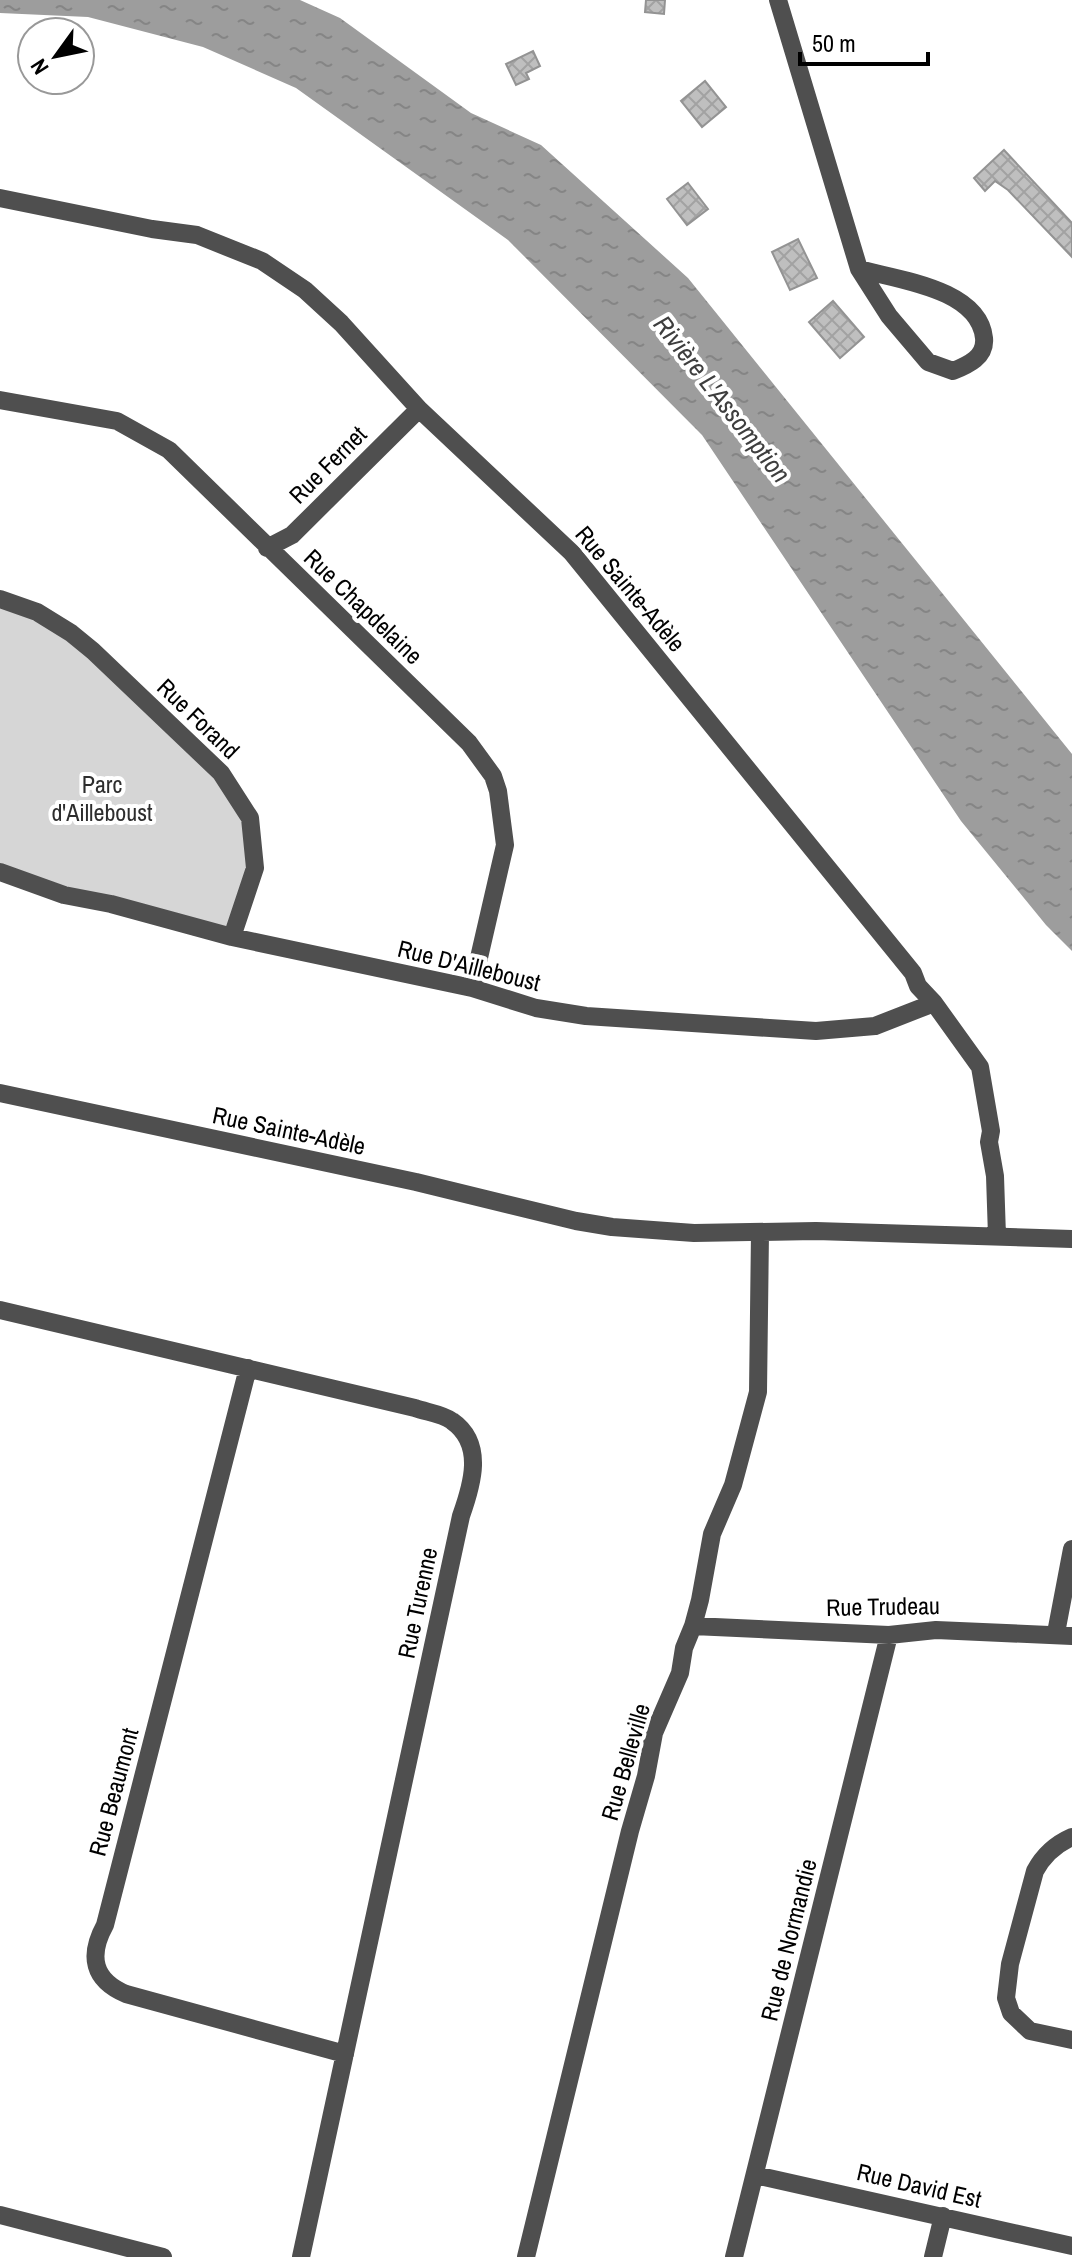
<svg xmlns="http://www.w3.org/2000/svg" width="1072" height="2257" viewBox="0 0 1072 2257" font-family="'Archivo Narrow',sans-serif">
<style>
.park{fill:#d6d6d6}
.water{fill:url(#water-ripples)}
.building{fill:url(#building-cross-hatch);stroke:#939393;stroke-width:2}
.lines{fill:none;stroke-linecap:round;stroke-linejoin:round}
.minor{stroke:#4f4f4f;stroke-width:18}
.labels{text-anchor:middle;stroke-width:8;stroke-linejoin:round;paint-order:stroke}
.street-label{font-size:24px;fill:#000;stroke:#fff}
.park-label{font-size:24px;fill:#2d2d2d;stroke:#fff}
.water-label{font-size:26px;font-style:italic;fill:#3e3e3e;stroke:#fff}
</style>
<defs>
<pattern id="water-ripples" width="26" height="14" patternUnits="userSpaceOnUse" patternTransform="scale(2)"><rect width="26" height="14" fill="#9d9d9d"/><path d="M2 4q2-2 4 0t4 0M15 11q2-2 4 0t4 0" fill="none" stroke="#858585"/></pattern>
<pattern id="building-cross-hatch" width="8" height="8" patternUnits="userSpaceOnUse" patternTransform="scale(2)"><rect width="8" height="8" fill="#bfbfbf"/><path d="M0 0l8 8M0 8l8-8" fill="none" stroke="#a2a2a2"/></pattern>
</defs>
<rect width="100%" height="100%" fill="#fff"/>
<!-- park -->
<path class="park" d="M 0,599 L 44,617 L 239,798 L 255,868 L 232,937 L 0,872 Z"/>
<!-- water -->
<path class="water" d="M 0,0 L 300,0 L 340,18 L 471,113 L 541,145 L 688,278 L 1072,754 L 1072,951 L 1046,925 L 961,821 L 702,435 L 508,240 L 296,88 L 203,47 L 88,17 L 0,13 Z"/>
<!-- building -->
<path class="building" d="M 646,0 L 665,0 L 664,14 L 645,12 Z
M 533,51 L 540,66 L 526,73 L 529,79 L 516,85 L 506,64 Z
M 705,81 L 726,107 L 702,127 L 681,101 Z
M 1004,150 L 1072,223 L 1072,257 L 1008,190 L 995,181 L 985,191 L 974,178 Z
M 688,183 L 708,209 L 687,225 L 667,199 Z
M 798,239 L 817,278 L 790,290 L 772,252 Z
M 833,301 L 864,337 L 840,358 L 809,322 Z"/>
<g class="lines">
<!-- minor -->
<path class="minor" d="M 778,0 L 859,269 L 889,316 L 928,362 L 953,371 C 968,365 986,357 984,338 C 979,289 899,280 859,269
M 0,198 L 152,229 L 197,235 L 262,261 L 305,290 L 341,323 L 419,409 L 572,553 L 913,973 L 918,986 L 934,1003 L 980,1067 L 991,1131 L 989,1142 L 995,1176 L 997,1236
M 0,400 L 117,421 L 169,450 L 469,743 L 493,776 L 498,791 L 505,845 L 472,988
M 267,548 L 292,535 L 419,409
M 0,599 L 37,612 L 71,633 L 93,651 L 221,773 L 250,818 L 255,868 L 232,937
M 0,872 L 64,895 L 111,904 L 232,937 L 472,988 L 536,1008 L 586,1016 L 816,1031 L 875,1026 L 934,1003
M 0,1093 L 416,1182 L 576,1221 L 612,1227 L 694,1233 L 816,1231 L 1072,1239
M 0,1310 L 415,1408 C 426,1412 443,1414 452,1421 C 485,1444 472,1485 461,1516 L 301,2257
M 248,1368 L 105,1925 C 88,1956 93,1980 126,1994 L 345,2054
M 693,1626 L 889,1635 L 936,1630 L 1072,1636
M 1056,1633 L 1072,1549
M 1072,1837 C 1056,1844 1043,1856 1035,1871 L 1010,1964 L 1006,1998 L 1011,2013 L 1030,2031 L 1072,2040
M 755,2175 L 1072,2246
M 0,2215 L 163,2257
M 526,2257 L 630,1831 L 646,1776 L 654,1733 L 680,1673 L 684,1648 L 693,1626 L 700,1600 L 712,1534 L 733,1485 L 758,1392 L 760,1233
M 734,2257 L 889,1635
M 933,2257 L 943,2216"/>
</g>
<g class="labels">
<!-- street labels -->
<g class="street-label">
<text transform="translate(328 465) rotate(-45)" y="8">Rue Fernet</text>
<text transform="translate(630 589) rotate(50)" y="8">Rue Sainte-Adèle</text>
<text transform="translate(363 607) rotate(44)" y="8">Rue Chapdelaine</text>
<text transform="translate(198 719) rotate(44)" y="8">Rue Forand</text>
<text transform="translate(469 966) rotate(14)" y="8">Rue D'Ailleboust</text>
<text transform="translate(289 1131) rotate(12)" y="8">Rue Sainte-Adèle</text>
<text transform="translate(418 1603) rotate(-78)" y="8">Rue Turenne</text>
<text transform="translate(883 1607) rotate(-1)" y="8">Rue Trudeau</text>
<text transform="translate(626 1762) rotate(-74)" y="8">Rue Belleville</text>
<text transform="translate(114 1792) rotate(-75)" y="8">Rue Beaumont</text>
<text transform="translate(789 1940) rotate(-76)" y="8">Rue de Normandie</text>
<text transform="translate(919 2186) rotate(13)" y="8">Rue David Est</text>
</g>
<!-- park labels -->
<g class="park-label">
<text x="102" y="793">Parc<tspan x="102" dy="28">d'Ailleboust</tspan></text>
</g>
<!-- water labels -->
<g class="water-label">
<text transform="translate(722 399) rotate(52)" y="9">Rivière L'Assomption</text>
</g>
</g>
<!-- north arrow -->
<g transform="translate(56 56) rotate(237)"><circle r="38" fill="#ffffff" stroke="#999999" stroke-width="2"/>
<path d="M0-6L14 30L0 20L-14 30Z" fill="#000000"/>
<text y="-12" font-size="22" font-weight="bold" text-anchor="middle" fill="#000000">N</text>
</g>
<!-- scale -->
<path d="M800 52v12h128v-12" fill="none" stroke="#000000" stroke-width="4"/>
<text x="812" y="52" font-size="24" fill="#000000" stroke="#ffffff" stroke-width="6" paint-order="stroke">50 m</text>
</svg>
